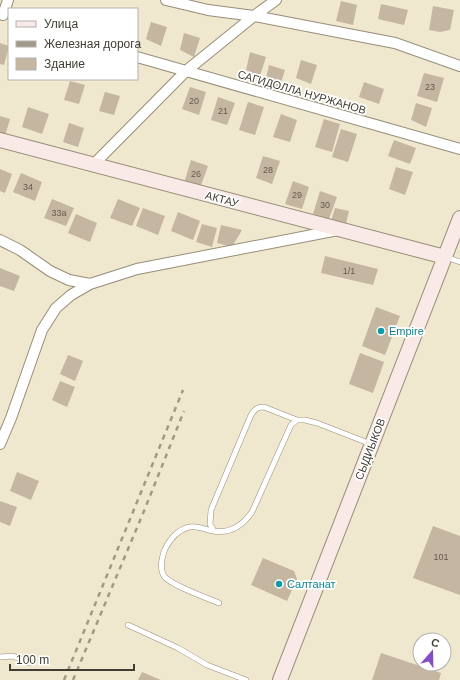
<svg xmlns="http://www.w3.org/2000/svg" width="460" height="680" viewBox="0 0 460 680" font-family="Arial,sans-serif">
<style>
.building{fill:#c5b6a1}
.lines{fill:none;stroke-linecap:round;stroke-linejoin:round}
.lane-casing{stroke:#978e78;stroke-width:6}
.street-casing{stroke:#978e78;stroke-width:12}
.secondary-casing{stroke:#978e78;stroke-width:16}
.lane{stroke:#fff;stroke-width:5}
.street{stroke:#fff;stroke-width:10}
.secondary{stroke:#faeae7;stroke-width:14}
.rail{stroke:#a09988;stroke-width:2.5;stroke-dasharray:5 5;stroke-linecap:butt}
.culture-dot{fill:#0f9aa8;stroke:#fff;stroke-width:1.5}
.labels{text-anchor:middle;stroke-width:3.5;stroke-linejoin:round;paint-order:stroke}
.number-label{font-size:9px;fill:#625b4e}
.street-label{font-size:11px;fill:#413d33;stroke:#fff}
.culture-label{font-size:11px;fill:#0d838f;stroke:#fff;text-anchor:start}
</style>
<rect width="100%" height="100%" fill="#f0e7cf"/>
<!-- building -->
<path class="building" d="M 341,1 L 357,5 L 353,25 L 336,21 Z
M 381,4 L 408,10 L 404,25 L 378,19 Z
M 433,6 L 454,10 L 450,30 L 440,32 L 429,30 Z
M 151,22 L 167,27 L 161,46 L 146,39 Z
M 184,33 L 200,38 L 194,57 L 180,50 Z
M 0,43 L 9,46 L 4,65 L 0,64 Z
M 250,52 L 266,57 L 260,76 L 246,70 Z
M 301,60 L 317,65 L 311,84 L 296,78 Z
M 269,65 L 285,70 L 279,89 L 265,83 Z
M 424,73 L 444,78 L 437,102 L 417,96 Z
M 70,81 L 85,85 L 79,104 L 64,100 Z
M 364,82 L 384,89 L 379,104 L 359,97 Z
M 190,87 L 206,92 L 199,115 L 182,109 Z
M 105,92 L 120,96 L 114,115 L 99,111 Z
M 218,97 L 235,103 L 227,125 L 211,120 Z
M 248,102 L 264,107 L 255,135 L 239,130 Z
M 416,103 L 432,108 L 426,127 L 411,120 Z
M 28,107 L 49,114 L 42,134 L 22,127 Z
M 281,114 L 297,120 L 290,142 L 273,137 Z
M 0,116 L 10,119 L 5,136 L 0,135 Z
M 324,119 L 340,124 L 332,152 L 315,147 Z
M 69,123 L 84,128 L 78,147 L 63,142 Z
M 341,129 L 357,134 L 348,162 L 332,157 Z
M 394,140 L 416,148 L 410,164 L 388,156 Z
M 263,156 L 280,161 L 272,184 L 256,178 Z
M 191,160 L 208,166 L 200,188 L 184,183 Z
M 396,167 L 413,172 L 405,195 L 389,189 Z
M 0,169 L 12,174 L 5,193 L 0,191 Z
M 21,173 L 42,182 L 35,201 L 13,192 Z
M 293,181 L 309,187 L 302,209 L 285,204 Z
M 320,191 L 337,197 L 329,219 L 313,214 Z
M 52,199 L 74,208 L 66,226 L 44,218 Z
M 118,199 L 140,208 L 132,226 L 110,218 Z
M 143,208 L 165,216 L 158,235 L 136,226 Z
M 335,208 L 349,211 L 345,228 L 330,224 Z
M 178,212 L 200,221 L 193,240 L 171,231 Z
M 76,214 L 97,223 L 90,242 L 68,233 Z
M 202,224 L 217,228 L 212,247 L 196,242 Z
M 221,225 L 242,230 L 232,247 L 217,243 Z
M 325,256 L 378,269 L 373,285 L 321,273 Z
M 0,268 L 20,276 L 14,291 L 0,286 Z
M 376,307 L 400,316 L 385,355 L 362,346 Z
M 360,353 L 384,362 L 373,393 L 349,384 Z
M 68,355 L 83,361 L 75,381 L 60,374 Z
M 60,381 L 75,387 L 67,407 L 52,400 Z
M 17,472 L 39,481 L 31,500 L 10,491 Z
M 0,501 L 17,507 L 10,526 L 0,522 Z
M 433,526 L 460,536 L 460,595 L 413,578 Z
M 263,558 L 294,571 L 297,579 L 287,601 L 251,585 Z
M 381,653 L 441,673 L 439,680 L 372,680 Z
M 142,672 L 161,680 L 138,680 Z"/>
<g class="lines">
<!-- lane casing -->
<g class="lane-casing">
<path id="lane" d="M 446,257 L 460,262
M 214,531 L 210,524 L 211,510 L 251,415 C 255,409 257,407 264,407 L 297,420
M 219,603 C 207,598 170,585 164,576 C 159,568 162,557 165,549 C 170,539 178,530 189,527 C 198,525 205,530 213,531 C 230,534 243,525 252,512 L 291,425 L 297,420 L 305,420 L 317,423 L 371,444
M 128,625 L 178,648 L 207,665 L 246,680
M 0,657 L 13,656 L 29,663"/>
</g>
<!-- street casing -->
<g class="street-casing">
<path id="street" d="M 166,0 L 208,10 L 254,16 L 395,43 L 460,66
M 3,15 L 8,0
M 137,57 L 460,149
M 93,165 L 186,71 L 254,16 L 276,0
M 0,240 L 20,250 L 50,271 L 69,280 L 90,284 L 137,269 L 338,230
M 0,444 L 11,418 L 42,330 L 56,308 L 71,295 L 90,284"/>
</g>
<!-- secondary casing -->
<g class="secondary-casing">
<path id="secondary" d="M 0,140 L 445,257
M 280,680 L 460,218"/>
</g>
<!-- lane -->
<use href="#lane" class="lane"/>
<!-- street -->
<use href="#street" class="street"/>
<!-- secondary -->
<use href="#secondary" class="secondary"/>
<!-- rail -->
<path class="rail" d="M 64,680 L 183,390
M 73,680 L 144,511 L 184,411"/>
</g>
<!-- markers -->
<g class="culture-dot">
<circle cx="381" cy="331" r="4"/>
<circle cx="279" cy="584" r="4"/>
</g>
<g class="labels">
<!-- number labels -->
<g class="number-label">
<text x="430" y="90">23</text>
<text x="194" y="104">20</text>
<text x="223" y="114">21</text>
<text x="268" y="173">28</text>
<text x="196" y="177">26</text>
<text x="28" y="190">34</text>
<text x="297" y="198">29</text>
<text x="325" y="208">30</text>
<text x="59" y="216">33а</text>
<text x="349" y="274">1/1</text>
<text x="441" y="560">101</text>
</g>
<!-- street labels -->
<g class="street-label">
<text transform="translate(302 92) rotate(16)" y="4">САГИДОЛЛА НУРЖАНОВ</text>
<text transform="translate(222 199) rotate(15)" y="4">АКТАУ</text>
<text transform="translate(370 449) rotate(-69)" y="4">СЫДИЫКОВ</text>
</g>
<!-- culture labels -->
<g class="culture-label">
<text x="389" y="335">Empire</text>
<text x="287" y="588">Салтанат</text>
</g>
</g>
<!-- legend -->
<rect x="8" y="8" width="130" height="72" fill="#ffffff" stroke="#b3b1ad"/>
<rect x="16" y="21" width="20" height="6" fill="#faeae7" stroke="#b3b1ad"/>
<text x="44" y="28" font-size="12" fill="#413d33">Улица</text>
<rect x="16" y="41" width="20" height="6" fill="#a09988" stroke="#b3b1ad"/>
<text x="44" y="48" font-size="12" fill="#413d33">Железная дорога</text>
<rect x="16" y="58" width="20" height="12" fill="#c5b6a1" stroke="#b3b1ad"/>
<text x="44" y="68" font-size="12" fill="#413d33">Здание</text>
<!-- north arrow -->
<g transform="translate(432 652) rotate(20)"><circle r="19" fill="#ffffff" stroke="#b3b1ad"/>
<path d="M0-3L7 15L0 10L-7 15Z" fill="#864cc2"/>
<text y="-6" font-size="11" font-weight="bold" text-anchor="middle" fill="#413d33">С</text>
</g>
<!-- scale -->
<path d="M10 664v6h124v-6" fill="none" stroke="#413d33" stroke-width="2"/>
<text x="16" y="664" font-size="12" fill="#413d33" stroke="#ffffff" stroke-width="3" paint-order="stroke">100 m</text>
</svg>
